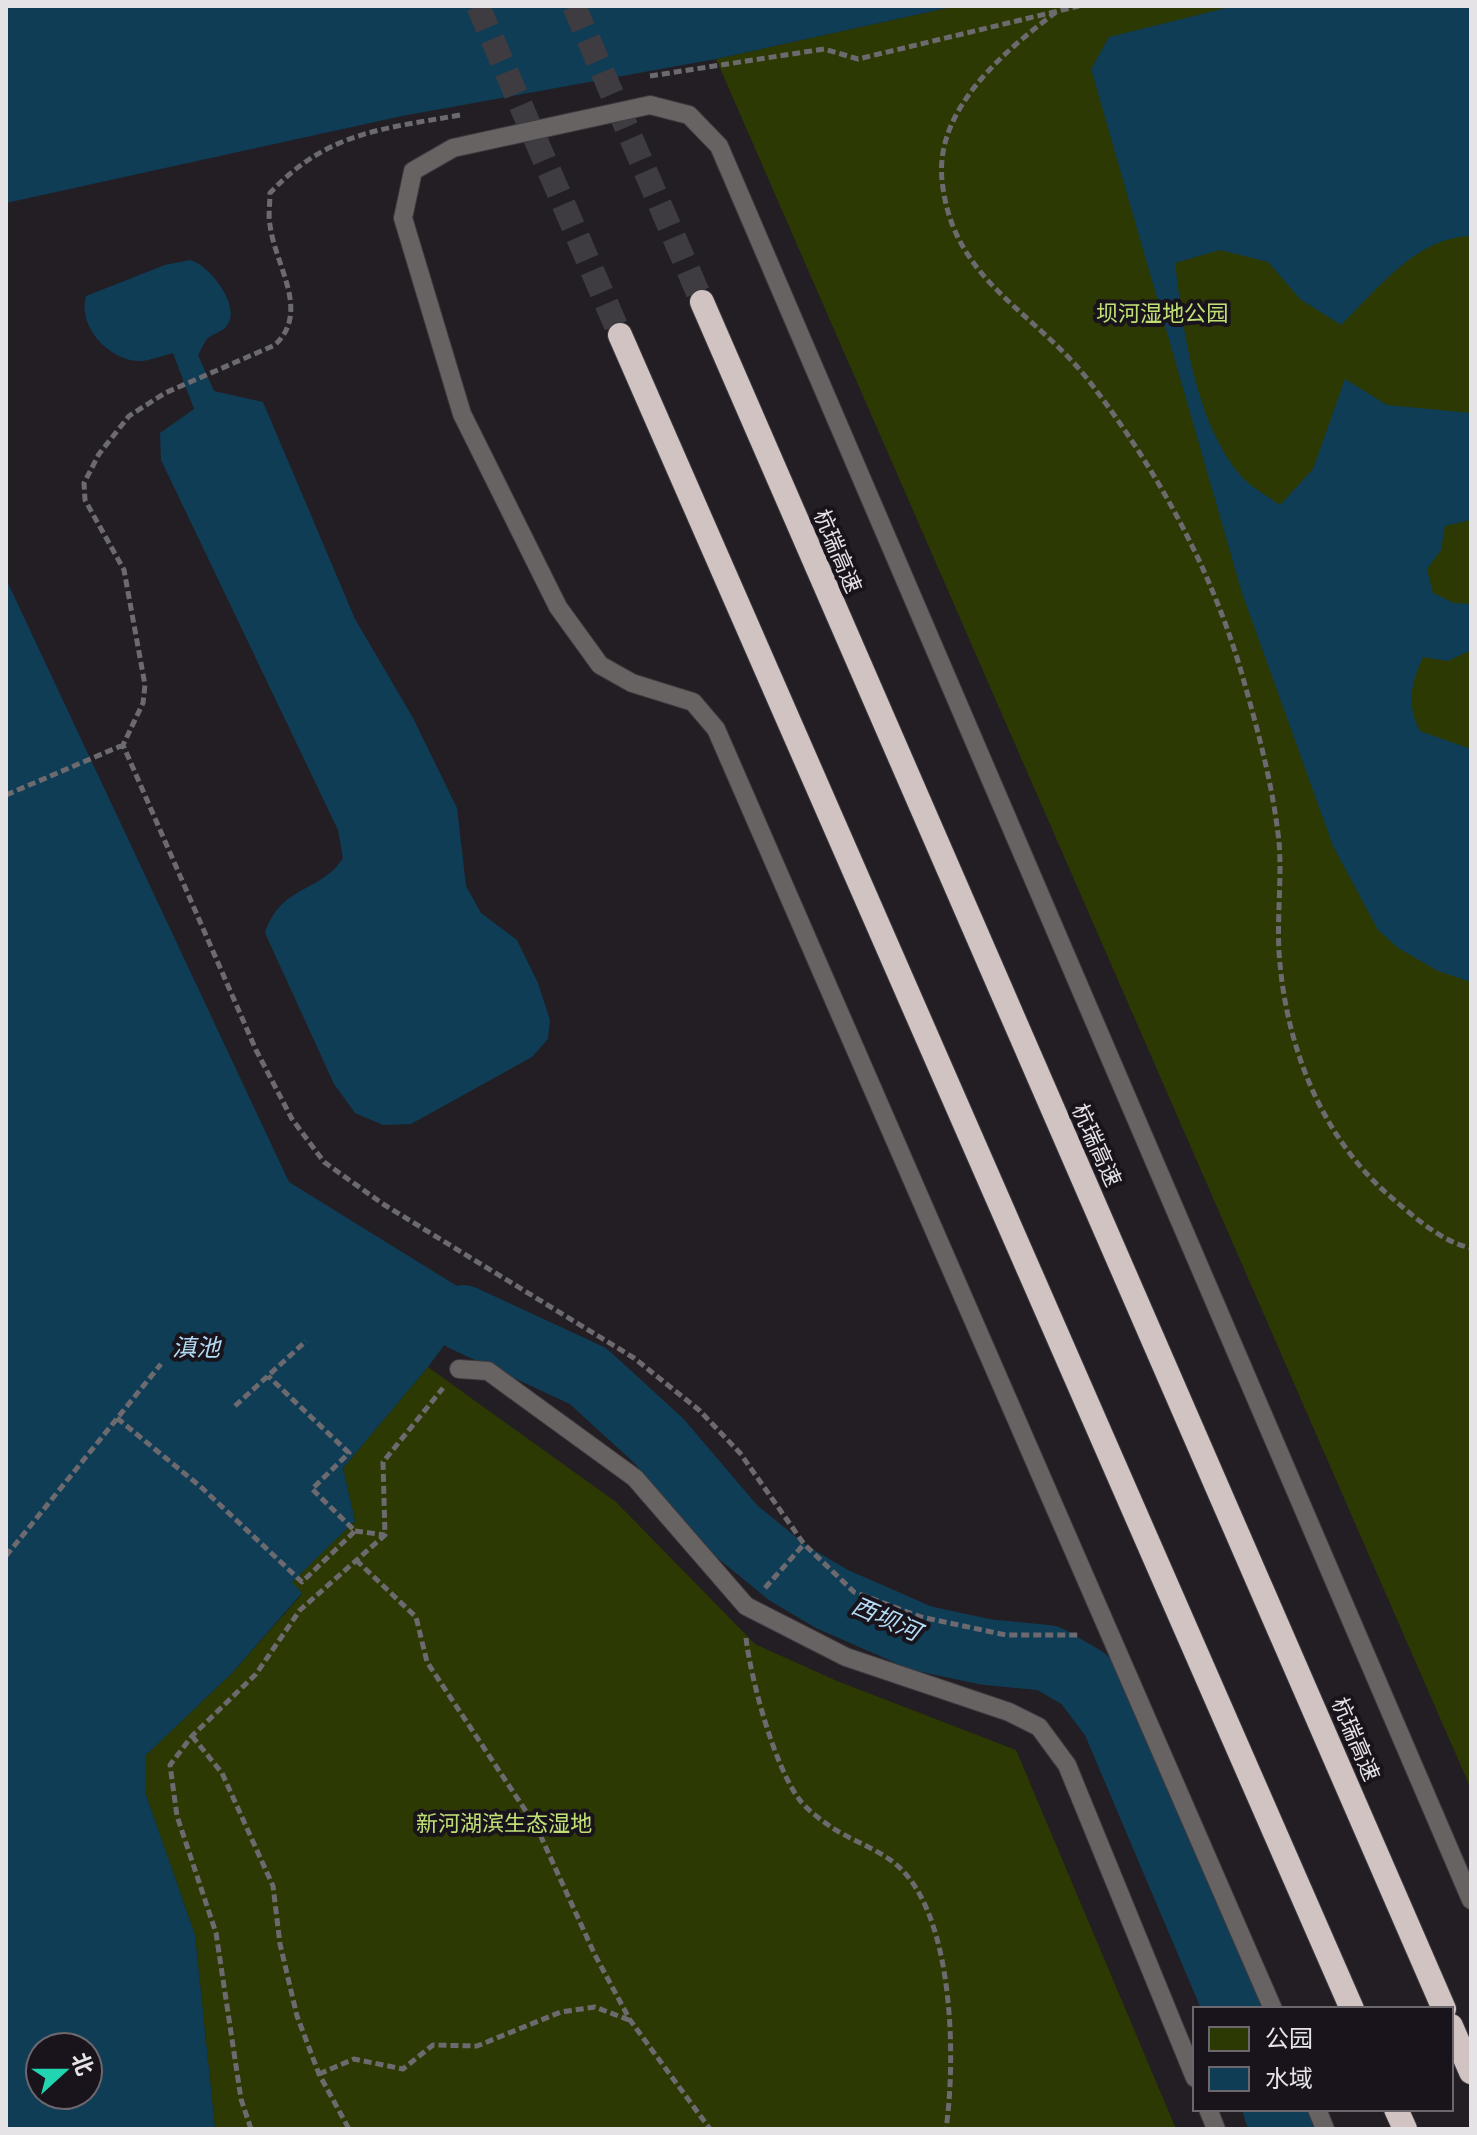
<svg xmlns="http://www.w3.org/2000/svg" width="1477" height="2135" viewBox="0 0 1477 2135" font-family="'PT Sans','Noto Sans SC',sans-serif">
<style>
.green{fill:#2c3902}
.water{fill:#0f3d56;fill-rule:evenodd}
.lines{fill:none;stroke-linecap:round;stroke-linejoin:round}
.river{stroke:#0f3d56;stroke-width:66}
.motorway-tunnel{stroke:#3f3c41;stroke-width:24;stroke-dasharray:24 12;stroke-linecap:butt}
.service-casing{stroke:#3d3a3f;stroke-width:20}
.motorway-casing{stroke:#3d3a3f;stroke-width:26}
.path{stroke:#6d6a6f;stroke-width:5;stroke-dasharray:8 4;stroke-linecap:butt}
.service{stroke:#686363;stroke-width:18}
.motorway{stroke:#d0c3c2;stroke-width:24}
.labels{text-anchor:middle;stroke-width:8;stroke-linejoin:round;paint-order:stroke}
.park-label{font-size:22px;fill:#c0e076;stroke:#19141b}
.street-label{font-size:22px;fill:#e6e3e7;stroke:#19141b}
.water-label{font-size:24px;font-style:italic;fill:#b3dbf5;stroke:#19141b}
</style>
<rect width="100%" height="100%" fill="#221e24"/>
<!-- green -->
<path class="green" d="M 956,6 L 1471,6 L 1471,1789 L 716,59 Z
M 428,1367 L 616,1502 L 755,1644 L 837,1681 L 1016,1750 L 1176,2129 L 215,2129 L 195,1935 L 145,1792 L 145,1756 L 232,1673 L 302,1594 L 291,1582 L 355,1521 L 343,1468 Z"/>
<!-- water -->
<path class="water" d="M 6,6 L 956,6 L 716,59 L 402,116 L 6,203 Z
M 1234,6 L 1471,6 L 1471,236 C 1416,237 1378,289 1341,325 L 1300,299 L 1268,262 L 1220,250 L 1175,263 C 1183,330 1195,421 1240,475 C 1250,487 1268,496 1280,505 L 1313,469 L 1345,379 L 1387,405 L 1471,413 L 1471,520 L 1445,526 L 1441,550 L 1427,569 L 1433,593 L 1454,603 L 1471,604 L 1471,650 L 1448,661 L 1423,657 C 1411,685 1406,703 1420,731 L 1471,749 L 1471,982 L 1438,971 L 1398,948 L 1378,930 L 1333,846 L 1242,593 L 1091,69 L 1109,37 Z
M 190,260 C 209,265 238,302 229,322 C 225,332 215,332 208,338 C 204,342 201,350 198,355 L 214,391 L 263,402 L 355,619 L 413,718 L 457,808 L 466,886 L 481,913 L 517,940 L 538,983 L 550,1020 L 548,1039 L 532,1057 L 411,1124 L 383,1125 L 355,1113 L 334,1084 L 265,933 C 281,884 321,893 343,858 L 338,830 L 161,460 L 160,433 L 194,409 L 173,353 C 164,355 152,360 142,361 C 110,362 77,327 86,296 L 165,265 Z
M 6,579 L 289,1182 L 478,1299 L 428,1367 L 343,1468 L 355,1521 L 292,1582 L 302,1593 L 232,1673 L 145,1756 L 145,1792 L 195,1935 L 215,2129 L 6,2129 ZM 40,2047 L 88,2047 L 88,2095 L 40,2095 Z"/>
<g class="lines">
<!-- river -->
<path class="river" d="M 463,1318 L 588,1376 L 659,1441 L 734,1529 L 788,1573 L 832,1599 L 921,1638 L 986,1652 L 1048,1658 L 1084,1679 L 1114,1719 L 1237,2009
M 1276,2109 L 1284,2129"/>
<!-- motorway-tunnel -->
<path class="motorway-tunnel" d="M 478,6 L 620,335
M 574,6 L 702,302"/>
<!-- service casing -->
<g class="service-casing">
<path id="service" d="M 459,1369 L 488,1371 L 635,1478 L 746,1606 L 846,1657 L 1009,1712 L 1039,1727 L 1067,1765 L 1195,2078
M 1273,2009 L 716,729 L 693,702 L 632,683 L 600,665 L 558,607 L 462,414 L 403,218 L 413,171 L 453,148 L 650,105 L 689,115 L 719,146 L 1471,1900
M 1208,2109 L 1216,2129
M 1317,2109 L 1325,2129"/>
</g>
<!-- motorway casing -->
<g class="motorway-casing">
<path id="motorway" d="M 702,302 L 1444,2009
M 620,335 L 1352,2009
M 1451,2026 L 1471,2072
M 1396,2109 L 1405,2129"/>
</g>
<!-- path -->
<path class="path" d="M 1056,12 C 1005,51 935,108 942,180 C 952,281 1034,310 1089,381 C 1156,468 1210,566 1241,671 C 1257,727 1273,785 1279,842 C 1282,878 1277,915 1279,952 C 1285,1043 1320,1137 1392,1198 C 1414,1217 1442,1242 1471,1248
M 650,76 L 824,49 L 858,59 L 1079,6
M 460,115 C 382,129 327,132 270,193 C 270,204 268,215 270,225 C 275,266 311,311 275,345 L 165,393 L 129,416 L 99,454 L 84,483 L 85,500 L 124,570 L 145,685 L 143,703 L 123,745 L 256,1050 L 292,1119 L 324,1162 L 383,1204 L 634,1358 L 699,1410 L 740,1453 L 804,1544 L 854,1592 L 921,1617 L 1006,1635 L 1081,1635
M 6,795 L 123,745
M 235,1406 L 306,1341
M 117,1418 L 201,1487 L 302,1582 L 355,1531 L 312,1489 L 349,1453 L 268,1376
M 355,1531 L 385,1535
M 6,1556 L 161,1364
M 356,1560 L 416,1617 L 427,1662 L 537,1828 L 595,1955 L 630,2020 L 710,2129
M 765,1588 L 804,1544
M 746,1638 C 751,1680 774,1765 799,1799 C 806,1809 821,1820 831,1827 C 852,1841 881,1850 899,1867 C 954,1918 956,2059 946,2129
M 192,1736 L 222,1773 L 273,1886 L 280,1944 L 297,2016 L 319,2074 L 349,2129
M 319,2074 L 354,2059 L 403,2069 L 433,2045 L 477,2046 L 561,2012 L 595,2007 L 629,2020
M 251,2129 L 241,2099 L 216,1933 L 177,1816 L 170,1765 L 192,1736 L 256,1674 L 300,1610 L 385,1535 L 383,1462 L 443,1388"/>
<!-- service -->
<use href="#service" class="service"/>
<!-- motorway -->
<use href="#motorway" class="motorway"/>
</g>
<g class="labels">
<!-- park labels -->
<g class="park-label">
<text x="1162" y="321">坝河湿地公园</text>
<text x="504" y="1831">新河湖滨生态湿地</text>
</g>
<!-- street labels -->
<g class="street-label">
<text transform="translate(838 551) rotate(67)" y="8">杭瑞高速</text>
<text transform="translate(1097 1145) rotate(66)" y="8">杭瑞高速</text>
<text transform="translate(1356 1739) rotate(67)" y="8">杭瑞高速</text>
</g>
<!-- water labels -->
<g class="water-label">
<text x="196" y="1356">滇池</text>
<text transform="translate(886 1619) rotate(24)" y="8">西坝河</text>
</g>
</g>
<!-- border -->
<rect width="1477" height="2135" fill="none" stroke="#e6e3e7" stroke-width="16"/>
<!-- legend -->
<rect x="1193" y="2007" width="260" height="104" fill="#19141b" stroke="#6b676d" stroke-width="2"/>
<rect x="1209" y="2027" width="40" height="24" fill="#2c3902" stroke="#6b676d" stroke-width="2"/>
<text x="1265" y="2047" font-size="24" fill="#e6e3e7">公园</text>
<rect x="1209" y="2067" width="40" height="24" fill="#0f3d56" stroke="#6b676d" stroke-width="2"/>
<text x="1265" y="2087" font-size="24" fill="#e6e3e7">水域</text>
<!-- north arrow -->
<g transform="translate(64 2071) rotate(69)"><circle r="38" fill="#19141b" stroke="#6b676d" stroke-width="2"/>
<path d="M0-6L14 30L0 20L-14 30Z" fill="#20d5b0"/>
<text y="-12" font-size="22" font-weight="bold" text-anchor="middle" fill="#e6e3e7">北</text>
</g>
</svg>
